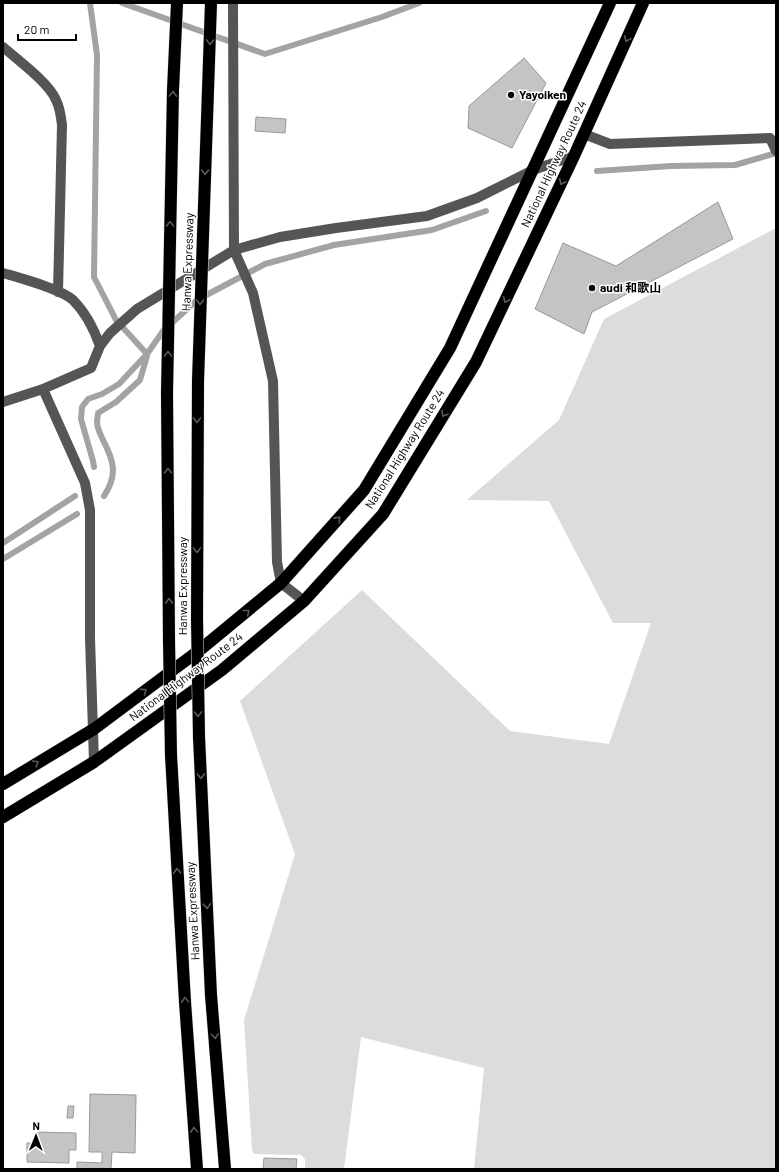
<svg xmlns="http://www.w3.org/2000/svg" width="779" height="1172" viewBox="0 0 779 1172" font-family="Barlow,'Noto Sans JP',sans-serif">
<style>
.green{fill:#dcdcdc}
.lines{fill:none;stroke-linecap:round;stroke-linejoin:round}
.stream{stroke:#a3a3a3;stroke-width:6}
.building{fill:#c4c4c4;stroke:#999}
.highway-casing{stroke:#dbdbdb;stroke-width:13}
.minor{stroke:#555;stroke-width:10}
.highway{stroke:#000;stroke-width:12}
.highway-bridge-casing{stroke:#dbdbdb;stroke-width:13;stroke-linecap:butt}
.highway-bridge{stroke:#000;stroke-width:12}
.oneway{stroke:#595959}
.poi-dot{fill:#000;stroke:#fff;stroke-width:1.5}
.labels{text-anchor:middle;stroke-width:3;stroke-linejoin:round;paint-order:stroke}
.poi-label{font-size:12px;font-weight:bold;fill:#000;stroke:#fff;text-anchor:start}
.street-label{font-size:12px;fill:#000;stroke:#fff}
</style>
<rect width="100%" height="100%" fill="#fff"/>
<!-- green -->
<path class="green" d="M 776,228 L 776,1169 L 474,1169 L 484,1068 L 361,1037 L 344,1169 L 305,1169 L 305,1159 L 301,1155 L 254,1154 L 252,1150 L 244,1020 L 295,854 L 240,701 L 362,590 L 510,731 L 609,744 L 651,623 L 613,623 L 549,501 L 467,500 L 559,420 L 604,319 Z"/>
<g class="lines">
<!-- stream -->
<path class="stream" d="M 90,3 L 97,55 L 94,277 L 116,320 L 147,354
M 122,3 L 265,54 L 382,17 L 419,3
M 597,171 L 671,166 L 735,165 L 776,153
M 94,467 L 93,461 L 81,419 L 82,407 L 88,399 L 102,394 L 119,384 L 147,354 L 163,331 L 197,300 L 265,264 L 334,245 L 432,230 L 486,211
M 104,496 C 118,475 114,461 103,440 C 101,435 97,429 97,422 C 97,419 98,416 98,413 L 116,402 L 140,380 L 147,356
M 3,543 L 75,496
M 3,559 L 77,514"/>
</g>
<!-- building -->
<path class="building" d="M 524,58 L 546,83 L 512,148 L 468,128 L 469,106 Z
M 256,117 L 286,119 L 285,133 L 255,131 Z
M 718,202 L 733,239 L 592,312 L 584,334 L 535,309 L 563,243 L 616,266 Z
M 90,1094 L 136,1095 L 135,1153 L 112,1152 L 111,1169 L 77,1169 L 77,1162 L 102,1163 L 102,1152 L 89,1152 Z
M 68,1106 L 74,1106 L 73,1118 L 67,1118 Z
M 36,1132 L 76,1133 L 76,1150 L 69,1150 L 69,1163 L 27,1162 L 27,1143 L 35,1143 Z
M 264,1158 L 297,1159 L 296,1169 L 263,1169 Z"/>
<g class="lines">
<!-- highway casing -->
<g class="highway-casing">
<path id="highway" d="M 167,393 L 169,640
M 197,619 L 198,381
M 199,737 L 211,995 L 225,1169
M 171,755 L 185,1002 L 197,1169
M 3,784 L 94,729 L 201,649 L 281,583 L 364,490 L 450,348 L 610,3
M 3,817 L 94,762 L 222,670 L 304,601 L 383,514 L 476,362 L 574,156 L 643,3"/>
</g>
<!-- minor -->
<path class="minor" d="M 233,3 L 234,250 L 253,293 L 273,381 L 277,562 L 281,583 L 304,601
M 3,47 C 18,60 49,83 56,100 C 60,108 61,116 62,125 L 58,292
M 584,134 L 610,144 L 770,138 L 776,151
M 3,273 C 20,278 61,289 73,300 C 86,313 94,329 100,346
M 43,389 L 85,483 L 90,510 L 90,638 L 94,762
M 3,402 L 43,389 L 91,368 L 100,346 L 110,333 L 137,309 L 234,250 L 280,237 L 336,228 L 427,216 L 477,198 L 533,170 L 574,156"/>
<!-- highway -->
<use href="#highway" class="highway"/>
<!-- highway-bridge casing -->
<g class="highway-bridge-casing">
<path id="highway-bridge" d="M 198,381 L 211,3
M 167,393 L 173,90 L 177,3
M 197,619 L 199,737
M 169,640 L 171,755"/>
</g>
<!-- highway-bridge -->
<use href="#highway-bridge" class="highway-bridge"/>
</g>
<!-- one-way arrows -->
<defs><path id="oneway-chevron" d="M-2-3.5L2.5 0L-2 3.5" fill="none" stroke-width="1.6" stroke-linecap="round" stroke-linejoin="round"/></defs>
<g class="oneway">
<use href="#oneway-chevron" transform="translate(627 39) rotate(114)"/>
<use href="#oneway-chevron" transform="translate(210 42) rotate(92)"/>
<use href="#oneway-chevron" transform="translate(173 94) rotate(-89)"/>
<use href="#oneway-chevron" transform="translate(205 172) rotate(92)"/>
<use href="#oneway-chevron" transform="translate(562 182) rotate(115)"/>
<use href="#oneway-chevron" transform="translate(170 224) rotate(-89)"/>
<use href="#oneway-chevron" transform="translate(506 300) rotate(115)"/>
<use href="#oneway-chevron" transform="translate(200 302) rotate(92)"/>
<use href="#oneway-chevron" transform="translate(168 354) rotate(-89)"/>
<use href="#oneway-chevron" transform="translate(444 414) rotate(122)"/>
<use href="#oneway-chevron" transform="translate(197 420) rotate(90)"/>
<use href="#oneway-chevron" transform="translate(168 471) rotate(-90)"/>
<use href="#oneway-chevron" transform="translate(338 519) rotate(-48)"/>
<use href="#oneway-chevron" transform="translate(197 550) rotate(90)"/>
<use href="#oneway-chevron" transform="translate(169 601) rotate(-90)"/>
<use href="#oneway-chevron" transform="translate(247 612) rotate(-39)"/>
<use href="#oneway-chevron" transform="translate(144 691) rotate(-36)"/>
<use href="#oneway-chevron" transform="translate(198 714) rotate(89)"/>
<use href="#oneway-chevron" transform="translate(36 763) rotate(-31)"/>
<use href="#oneway-chevron" transform="translate(201 776) rotate(87)"/>
<use href="#oneway-chevron" transform="translate(177 871) rotate(-93)"/>
<use href="#oneway-chevron" transform="translate(207 906) rotate(87)"/>
<use href="#oneway-chevron" transform="translate(185 1000) rotate(-94)"/>
<use href="#oneway-chevron" transform="translate(215 1036) rotate(85)"/>
<use href="#oneway-chevron" transform="translate(194 1130) rotate(-94)"/>
</g>
<!-- markers -->
<g class="poi-dot">
<circle cx="511" cy="95" r="4"/>
<circle cx="592" cy="288" r="4"/>
</g>
<g class="labels">
<!-- poi labels -->
<g class="poi-label">
<text x="519" y="99">Yayoiken</text>
<text x="600" y="292">audi 和歌山</text>
</g>
<!-- street labels -->
<g class="street-label">
<text transform="translate(554 164) rotate(-65)" y="4">National Highway Route 24</text>
<text transform="translate(188 262) rotate(-88)" y="4">Hanwa Expressway</text>
<text transform="translate(405 449) rotate(-58)" y="4">National Highway Route 24</text>
<text transform="translate(183 586) rotate(-90)" y="4">Hanwa Expressway</text>
<text transform="translate(186 677) rotate(-37)" y="4">National Highway Route 24</text>
<text transform="translate(193 911) rotate(-93)" y="4">Hanwa Expressway</text>
</g>
</g>
<!-- border -->
<rect width="779" height="1172" fill="none" stroke="#000000" stroke-width="8"/>
<!-- north arrow -->
<g transform="translate(36 1136) rotate(1)" stroke="#ffffff" stroke-width="3" paint-order="stroke">
<path d="M0-3L7 15L0 10L-7 15Z" fill="#000000"/>
<text y="-6" font-size="11" font-weight="bold" text-anchor="middle" fill="#000000">N</text>
</g>
<!-- scale -->
<path d="M18 34v6h58v-6" fill="none" stroke="#000000" stroke-width="2"/>
<text x="24" y="34" font-size="12" fill="#000000" stroke="#ffffff" stroke-width="3" paint-order="stroke">20 m</text>
</svg>
